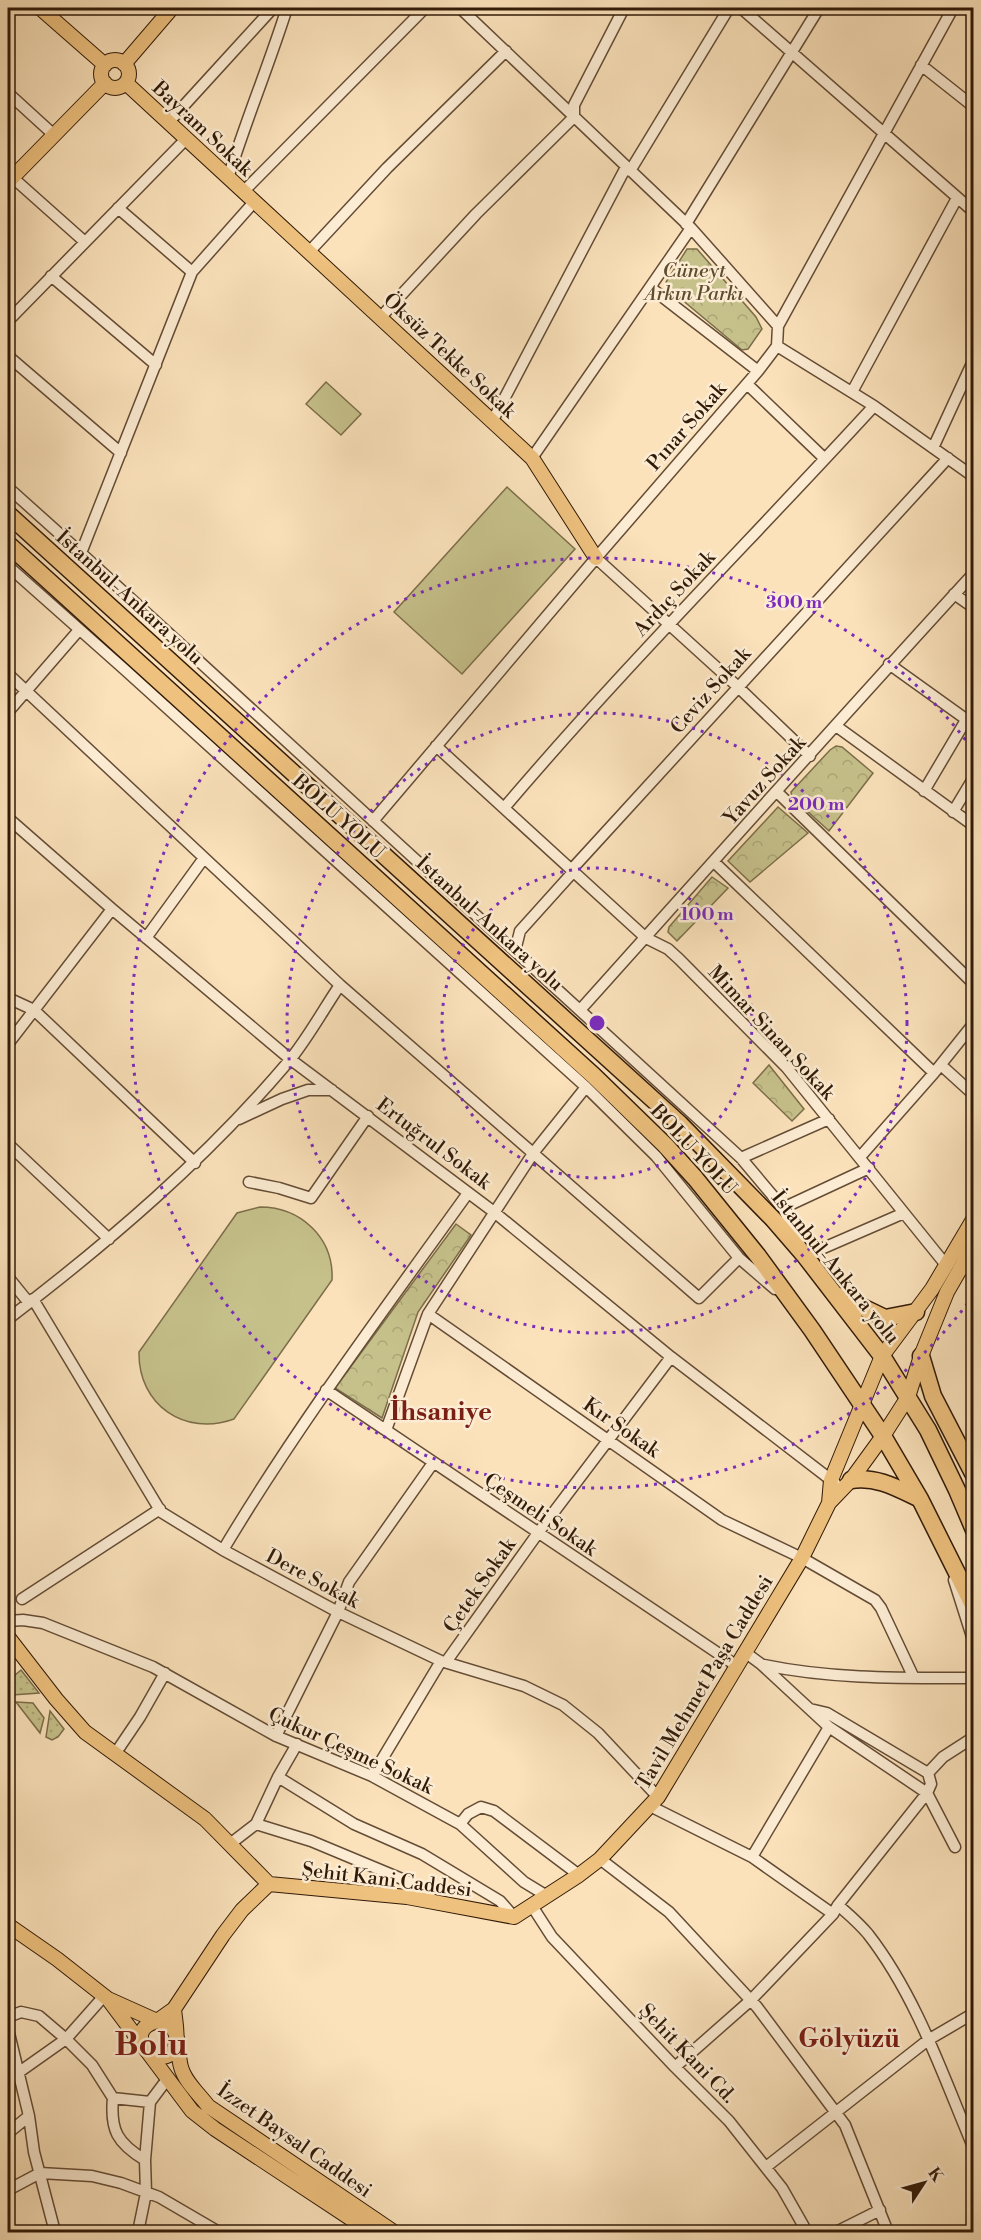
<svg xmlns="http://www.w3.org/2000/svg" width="981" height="2240" viewBox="0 0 981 2240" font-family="'Libre Bodoni',serif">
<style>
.grass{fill:url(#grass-dots);stroke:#7c6e4a;stroke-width:1.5}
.forest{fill:url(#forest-crowns);stroke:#7c6e4a;stroke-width:1.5}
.pitch{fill:#c6c18b;stroke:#7c6e4a;stroke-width:1.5}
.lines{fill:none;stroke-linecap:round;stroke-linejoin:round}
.minor-casing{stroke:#644c35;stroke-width:13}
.major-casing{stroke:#311a08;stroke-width:16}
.highway-casing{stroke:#311a08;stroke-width:19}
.minor{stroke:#fcecd3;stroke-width:10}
.major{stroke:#eec17e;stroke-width:14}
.highway{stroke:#eec17e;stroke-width:16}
.ring{fill:none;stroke:#7b2cbf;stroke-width:3;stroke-dasharray:3 6}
.labels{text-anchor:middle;stroke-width:5;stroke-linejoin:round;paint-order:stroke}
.street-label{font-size:20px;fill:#311a08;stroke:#fcecd3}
.park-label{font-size:20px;font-style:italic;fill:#5e4c2f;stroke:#fcecd3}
.district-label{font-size:26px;font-weight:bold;fill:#7a1f14;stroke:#fcecd3}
.town-label{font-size:32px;font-weight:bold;fill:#7a1f14;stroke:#fcecd3}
.centre{fill:#7b2cbf;stroke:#fcecd3;stroke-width:3}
.ring-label{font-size:18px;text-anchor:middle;font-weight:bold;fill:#7b2cbf;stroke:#fcecd3;stroke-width:5;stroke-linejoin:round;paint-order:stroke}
</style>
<defs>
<pattern id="grass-dots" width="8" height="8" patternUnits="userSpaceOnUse" patternTransform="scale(1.5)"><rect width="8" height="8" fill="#c6c18b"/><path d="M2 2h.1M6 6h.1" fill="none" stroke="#aba576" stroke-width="1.8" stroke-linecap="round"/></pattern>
<pattern id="forest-crowns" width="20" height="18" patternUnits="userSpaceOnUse" patternTransform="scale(1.5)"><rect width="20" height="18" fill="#c6c18b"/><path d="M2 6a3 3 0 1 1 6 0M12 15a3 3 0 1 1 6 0" fill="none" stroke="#aba576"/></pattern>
</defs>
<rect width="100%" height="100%" fill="#fbe2bb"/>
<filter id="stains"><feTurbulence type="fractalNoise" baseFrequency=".00333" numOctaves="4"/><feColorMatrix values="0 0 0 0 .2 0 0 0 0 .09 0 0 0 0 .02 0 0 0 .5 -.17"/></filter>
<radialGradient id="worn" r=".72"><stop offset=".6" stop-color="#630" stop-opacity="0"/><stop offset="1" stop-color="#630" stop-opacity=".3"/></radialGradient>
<!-- grass -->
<path class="grass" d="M 21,1670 L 39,1693 L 12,1695 L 8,1690 L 8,1681 Z
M 16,1702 L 33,1703 L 44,1718 L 40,1733 Z
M 50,1711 L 64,1729 L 58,1737 L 52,1740 L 46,1737 Z"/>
<!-- forest -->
<path class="forest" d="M 687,249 L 697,249 L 756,317 L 762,329 L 748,349 L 742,350 L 668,288 L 666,282 Z
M 836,746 L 842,747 L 873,773 L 829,831 L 792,797 L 791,792 L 830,750 Z
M 778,807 L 808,833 L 750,882 L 728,861 Z
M 712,877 L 728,888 L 677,941 L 668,932 L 669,927 Z
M 769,1065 L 804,1109 L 792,1121 L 753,1083 Z
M 456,1224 L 471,1235 L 418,1312 L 382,1418 L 335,1388 Z"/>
<!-- pitch -->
<path class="pitch" d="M 326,382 L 361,414 L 341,435 L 306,404 Z
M 507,487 L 575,549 L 462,674 L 394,612 Z
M 260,1207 C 301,1207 334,1238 332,1280 L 234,1419 C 185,1437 138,1405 139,1352 L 237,1213 Z"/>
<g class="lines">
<!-- minor casing -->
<g class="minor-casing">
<path id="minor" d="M 460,8 L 691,228 L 778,326
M 741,8 L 974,212
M 969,8 L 974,12
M 921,65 L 974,107
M 8,93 L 54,135
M 168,123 L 273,8
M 630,171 L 729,8
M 12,177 L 85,242
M 228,178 C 246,120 269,65 287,8
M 243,192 L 425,8
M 118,208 L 192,272
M 686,224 L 819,8
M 309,252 L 387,168 L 506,51
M 51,276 L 156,365
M 651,288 L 758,371
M 380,318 L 476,214 L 574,117 L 574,105 L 624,8
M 8,321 L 186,139
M 777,346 L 874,406 L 974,477
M 8,356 L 121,453
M 747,384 L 825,459
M 852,392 L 957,198
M 493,420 L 626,167
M 933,448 L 974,359
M 532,458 L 691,228
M 8,490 L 13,492 L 81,553 L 741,1158 L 783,1208 L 805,1256 L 904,1213
M 81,553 L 192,272 L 254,202
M 596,558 L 737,686 L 810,756
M 8,566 L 124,669 L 586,1087 L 656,1156 L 739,1258 L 775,1289
M 954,594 L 974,608
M 889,664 L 974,725
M 8,674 L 340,985 L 699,1298 L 739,1258
M 8,712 L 79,630
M 836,726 L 974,826
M 436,746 L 646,938 L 668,949 L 679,959 L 787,1068 L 946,1265
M 924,791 L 966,720
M 777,792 L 974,984
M 504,808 C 622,669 751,540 874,406
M 953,812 L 974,777
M 8,818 L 112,909 L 290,1059 L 494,1212 L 671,1357 L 835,1483
M 373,821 L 596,558 L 758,371 L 777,346 L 778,326 L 953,8
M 714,862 L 934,1073
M 572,869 L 948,458
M 146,938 L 204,858
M 515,951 L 520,931 L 574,871
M 8,998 L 34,1010 L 195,1163
M 580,1010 C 711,864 841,718 974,573
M 8,1044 L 112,909
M 941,1065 L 974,1095
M 239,1119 L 282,1099 L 308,1090 L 332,1090
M 8,1144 L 109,1239
M 860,1157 L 934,1073 L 974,1023
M 741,1158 L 829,1119
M 249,1182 L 279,1188 L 311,1198 L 368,1116
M 783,1208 L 869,1168
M 8,1277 L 29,1303
M 33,1299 L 161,1512 L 223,1550 L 338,1612 L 441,1661 L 524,1686 L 563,1705 L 598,1733 L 658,1797
M 428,1314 L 722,1520 L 802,1558 L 875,1600 L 881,1608 L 914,1678
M 8,1319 C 109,1242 206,1159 289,1061 C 308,1038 323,1010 340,985
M 326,1390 L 737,1666
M 386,1430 L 428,1314 L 534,1152 L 586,1087
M 223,1550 C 297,1426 384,1310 468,1193
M 954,1580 L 974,1643
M 22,1599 L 160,1509
M 8,1621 L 23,1620 L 43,1623 L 153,1667 L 276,1736 L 372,1776 L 460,1824 L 524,1882 L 547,1896
M 746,1653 L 761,1664 L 829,1727 L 927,1793 L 955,1847
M 446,1662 L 538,1533 L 671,1357
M 764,1665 C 831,1679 901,1678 969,1678
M 276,1736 L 338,1612 L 349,1582 L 433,1463
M 115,1754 L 140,1717 L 165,1673
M 928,1773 L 943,1757 L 974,1737
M 372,1776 L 441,1661
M 278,1777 L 354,1824 L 422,1854 L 500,1901 L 514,1917
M 650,1806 L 752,1857 L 833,1914
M 256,1824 L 311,1841 L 407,1881 L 435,1901
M 460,1824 L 468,1814 L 481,1807 L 494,1811 L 579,1875
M 230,1844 L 256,1824 L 278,1777 L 297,1744
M 752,1857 L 829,1727
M 600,1859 L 669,1912 L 757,2007 L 845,2125 L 888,2232
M 838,1905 C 848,1914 859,1923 868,1934 C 917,1997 943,2076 974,2149
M 532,1906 L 552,1937 L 675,2067 L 729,2121 L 782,2188 L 807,2232
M 8,2017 L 21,2012 L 39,2016 L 66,2039 L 92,2065 L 113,2098
M 8,2029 L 29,2116 L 34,2152 L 55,2232
M 675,2067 L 751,2000 L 833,1914 L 838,1905 L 927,1793 L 931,1784 L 928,1773 L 827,1713 L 810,1709
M 8,2080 L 66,2039 L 104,1996
M 8,2133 L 29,2116
M 145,2160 C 117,2143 110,2130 113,2098 L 150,2102
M 766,2167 L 928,2040 L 974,2013
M 8,2190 L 40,2173 L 92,2176 L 121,2183 L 159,2197 L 219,2232
M 138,2232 L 146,2193 L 145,2160 L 150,2102 L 168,2078
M 836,2232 L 880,2210"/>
</g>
<!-- major casing -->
<g class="major-casing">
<path id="major" d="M 40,8 L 105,65
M101 74a14 14 0 1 1 28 0a14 14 0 1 1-28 0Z
M 124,64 L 172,8
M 126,83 L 532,458 L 596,558
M 8,182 L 105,83
M 829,1503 L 851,1480 L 883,1436 L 908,1397 L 921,1356 L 947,1292 L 974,1245
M 8,1637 L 56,1699 L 85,1732 L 205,1819 L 269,1884
M 269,1884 L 407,1897 L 514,1917 L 579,1875 L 600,1859 L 658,1797 L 802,1558 L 829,1503 L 831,1480 L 882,1356 L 932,1289 L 974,1218
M 8,1925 L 57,1959 L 108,1999 L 157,2021 L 174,2009 L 223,1935 L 242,1910 L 269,1884
M 108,1999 L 192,2111 L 215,2129 L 371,2232
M 174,2009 C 175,2020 178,2033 176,2043 C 168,2080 115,2033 157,2021 L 171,2026 C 181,2037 177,2054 181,2067 C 185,2082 199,2094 208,2106 L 394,2232"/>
</g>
<!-- highway casing -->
<g class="highway-casing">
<path id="highway" d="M 8,514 L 680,1124 L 773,1219 L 805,1256 L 882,1356 L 928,1430 L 957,1490 L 974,1530
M 8,544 L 594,1076 L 665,1145 L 695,1178 L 758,1256 L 812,1330 L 883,1436 L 920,1499 L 974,1607
M 839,1296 L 885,1318 L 916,1312
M 921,1356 L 933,1396 L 974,1475
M 851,1480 C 877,1476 897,1488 920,1499"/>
</g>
<!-- minor -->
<use href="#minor" class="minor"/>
<!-- major -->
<use href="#major" class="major"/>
<!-- highway -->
<use href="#highway" class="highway"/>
</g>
<!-- distance rings -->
<g class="ring">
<circle cx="597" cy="1023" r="155"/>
<circle cx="597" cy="1023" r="310"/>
<path d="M973 1296A465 465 0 1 1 973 750"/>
</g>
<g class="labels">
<!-- street labels -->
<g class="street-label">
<text transform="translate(203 128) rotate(43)" y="7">Bayram Sokak</text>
<text transform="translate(450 355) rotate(43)" y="7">Öksüz Tekke Sokak</text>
<text transform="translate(686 426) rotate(-49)" y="7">Pınar Sokak</text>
<text transform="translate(674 593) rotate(-47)" y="7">Ardıç Sokak</text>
<text transform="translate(130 597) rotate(42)" y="7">İstanbul-Ankara yolu</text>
<text transform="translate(710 690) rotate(-48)" y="7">Ceviz Sokak</text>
<text transform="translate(764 780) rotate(-48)" y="7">Yavuz Sokak</text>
<text transform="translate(339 816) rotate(42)" y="7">BOLU YOLU</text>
<text transform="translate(490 923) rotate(42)" y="7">İstanbul-Ankara yolu</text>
<text transform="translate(772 1032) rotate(47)" y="7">Mimar Sinan Sokak</text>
<text transform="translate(434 1143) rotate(37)" y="7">Ertuğrul Sokak</text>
<text transform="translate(694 1149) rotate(47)" y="7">BOLU YOLU</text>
<text transform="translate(836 1267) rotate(51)" y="7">İstanbul-Ankara yolu</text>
<text transform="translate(622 1427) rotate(35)" y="7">Kır Sokak</text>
<text transform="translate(541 1514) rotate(34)" y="7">Çeşmeli Sokak</text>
<text transform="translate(313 1578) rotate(28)" y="7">Dere Sokak</text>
<text transform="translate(479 1585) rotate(-55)" y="7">Çetek Sokak</text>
<text transform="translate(704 1682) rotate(-59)" y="7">Tavil Mehmet Paşa Caddesi</text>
<text transform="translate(351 1750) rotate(25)" y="7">Çukur Çeşme Sokak</text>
<text transform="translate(387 1879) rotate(7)" y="7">Şehit Kani Caddesi</text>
<text transform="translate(688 2053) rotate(46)" y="7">Şehit Kani Cd.</text>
<text transform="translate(295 2140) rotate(35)" y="7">İzzet Baysal Caddesi</text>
</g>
<!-- park labels -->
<g class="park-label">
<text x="694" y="277">Cüneyt<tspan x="694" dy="23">Arkın Parkı</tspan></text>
</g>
<!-- district labels -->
<g class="district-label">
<text x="441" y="1420">İhsaniye</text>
<text x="849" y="2047">Gölyüzü</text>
</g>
<!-- town labels -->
<g class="town-label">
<text x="151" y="2055">Bolu</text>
</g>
</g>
<circle cx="597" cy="1023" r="9" class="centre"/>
<g class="ring-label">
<text x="794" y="608">300 m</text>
<text x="816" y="810">200 m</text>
<text x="707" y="920">100 m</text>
</g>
<!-- margin -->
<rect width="981" height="2240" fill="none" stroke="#fbe2bb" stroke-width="30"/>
<rect x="9" y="9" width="963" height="2222" fill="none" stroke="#311a08" stroke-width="3"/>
<rect x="15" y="15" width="951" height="2210" fill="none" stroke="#311a08" stroke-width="1.5"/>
<!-- north arrow -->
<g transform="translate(924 2183) rotate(54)" stroke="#fcecd3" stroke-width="4.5" paint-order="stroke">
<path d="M0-4.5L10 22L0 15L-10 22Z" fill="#311a08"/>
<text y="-9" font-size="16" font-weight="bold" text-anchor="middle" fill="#311a08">K</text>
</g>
<rect width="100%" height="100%" filter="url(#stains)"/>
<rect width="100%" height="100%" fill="url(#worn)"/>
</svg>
